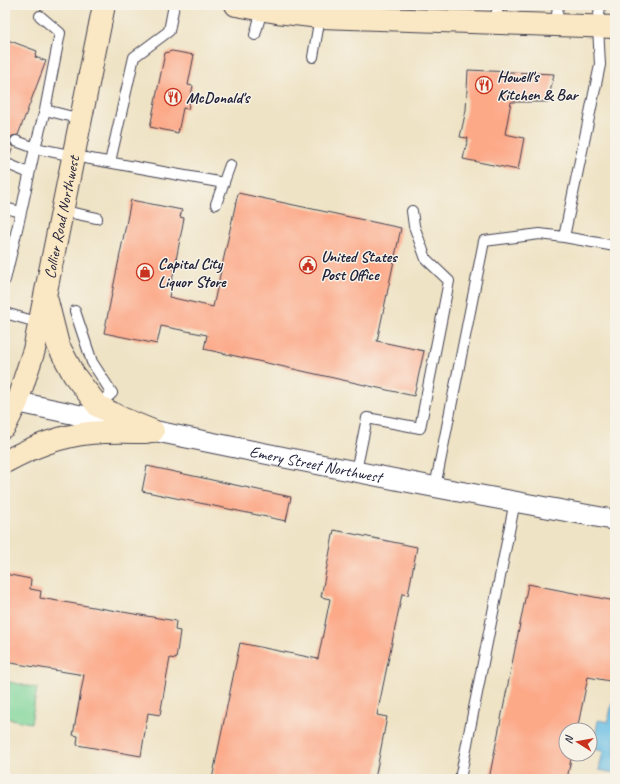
<svg xmlns="http://www.w3.org/2000/svg" width="620" height="784" viewBox="0 0 620 784" font-family="Caveat,sans-serif">
<style>
.green{fill:#7dd499;stroke:#507b6a}
.water{fill:#67bee4;stroke:#447090}
.building{fill:#fca988}
.lines{fill:none;stroke-linecap:round;stroke-linejoin:round}
.lane-casing{stroke:#413f50;stroke-width:12}
.street-casing{stroke:#413f50;stroke-width:22}
.secondary-casing{stroke:#413f50;stroke-width:24}
.lane{stroke:#fff;stroke-width:10}
.street{stroke:#fff;stroke-width:20}
.secondary{stroke:#fae7c3;stroke-width:22}
.labels{text-anchor:middle;stroke-width:3;stroke-linejoin:round;paint-order:stroke}
.poi-label{font-size:16px;font-weight:bold;fill:#22223b;stroke:#f7f3e8;text-anchor:start}
.street-label{font-size:16px;fill:#22223b;stroke:#f7f3e8}
</style>
<rect width="100%" height="100%" fill="#f7f3e8"/>
<filter id="ink" filterUnits="userSpaceOnUse"><feTurbulence type="fractalNoise" baseFrequency=".025" numOctaves="2"/><feDisplacementMap in="SourceGraphic" scale="8" xChannelSelector="R" yChannelSelector="G"/><feConvolveMatrix kernelMatrix="1 2 1 2 8 2 1 2 1" color-interpolation-filters="sRGB"/></filter>
<filter id="wash" filterUnits="userSpaceOnUse"><feTurbulence type="fractalNoise" baseFrequency=".012" numOctaves="4" result="noise"/><feDisplacementMap in="SourceGraphic" scale="16" xChannelSelector="R" yChannelSelector="G"/><feGaussianBlur stdDeviation="0.9" result="paint"/><feColorMatrix in="noise" values="0 0 0 0 0 0 0 0 0 0 0 0 0 0 0 0 0 1.4 0 .05"/><feComposite in="paint" operator="in"/></filter>
<g filter="url(#wash)">
<rect width="100%" height="100%" fill="#efe3c5"/>
<!-- green -->
<path class="green" d="M 5,681 L 37,688 L 31,723 L 5,718 Z"/>
<!-- water -->
<path class="water" d="M 612,703 L 615,704 L 615,773 L 599,770 L 603,751 L 593,749 L 598,720 L 608,722 Z"/>
<g id="blocks">
<!-- building -->
<path class="building" d="M 5,39 L 37,51 L 35,57 L 46,61 L 18,135 L 12,136 L 10,139 L 11,145 L 13,147 L 9,158 L 5,157 Z
M 172,51 L 194,55 L 188,85 L 193,86 L 188,109 L 183,108 L 178,133 L 150,127 L 165,53 Z
M 468,70 L 554,74 L 548,102 L 511,102 L 505,134 L 524,138 L 518,170 L 463,159 L 468,138 L 460,137 L 466,110 Z
M 238,193 L 401,228 L 377,341 L 424,351 L 414,396 L 204,349 L 207,335 L 161,326 L 157,344 L 104,333 L 131,200 L 182,210 L 180,217 L 184,218 L 169,297 L 213,307 Z
M 147,466 L 291,497 L 286,521 L 142,491 Z
M 334,530 L 417,547 L 408,595 L 402,594 L 377,715 L 387,717 L 375,779 L 212,779 L 240,643 L 318,659 L 330,599 L 321,597 Z
M 5,574 L 31,579 L 30,589 L 41,591 L 40,598 L 176,621 L 175,630 L 180,631 L 176,659 L 170,658 L 160,715 L 148,713 L 141,756 L 77,745 L 78,736 L 73,735 L 84,675 L 5,662 Z
M 528,584 L 615,601 L 615,682 L 588,677 L 577,730 L 566,730 L 566,754 L 572,754 L 567,779 L 489,779 Z"/>
</g>
</g>
<g filter="url(#ink)">
<use href="#blocks" fill-opacity="0" stroke="#413f50" stroke-width="1"/>
<g class="lines">
<!-- lane casing -->
<g class="lane-casing">
<path id="lane" d="M 360,19 L 360,5
M 495,24 L 498,5
M 556,25 L 558,5
M 255,35 L 262,10
M 313,57 L 320,17
M 45,110 L 81,119
M 16,141 L 35,148 L 74,156 L 224,183
M 110,162 L 134,57 L 169,31 L 174,5
M 5,163 L 29,173
M 216,204 L 230,165
M 5,208 L 21,212
M 63,211 L 97,218
M 564,237 L 615,246
M 5,280 L 21,212 L 35,148 L 45,110 L 60,33 L 40,16
M 75,311 L 92,362 L 112,393 L 98,406
M 5,313 L 40,323
M 356,471 L 367,418 L 420,428 L 449,281 L 426,259 L 414,226 L 412,211
M 435,487 L 484,241 L 540,234 L 564,237 L 600,65 L 598,26 L 600,5
M 460,779 L 515,501"/>
</g>
<!-- street casing -->
<g class="street-casing">
<g id="street">
<path id="s1" d="M 17,402 C 158,432 299,461 440,488 C 498,499 557,509 615,520"/>
</g>
</g>
<!-- secondary casing -->
<g class="secondary-casing">
<g id="secondary">
<path d="M 236,5 L 277,12 L 320,17 L 615,27"/>
<path d="M 47,301 L 58,345 L 74,375 L 98,406 L 121,418 L 153,431"/>
<path id="s2" d="M 5,426 L 17,402 L 34,350 L 104,5"/>
<path d="M 5,462 C 30,448 61,436 90,433 C 109,431 128,432 146,432"/>
</g>
</g>
<!-- lane -->
<use href="#lane" class="lane"/>
<!-- street -->
<use href="#street" class="street"/>
<!-- secondary -->
<use href="#secondary" class="secondary"/>
</g>
</g>
<!-- icons -->
<defs>
<g id="restaurant-ring" transform="scale(0.9)"><circle r="9.5" fill="#f7f3e8" stroke="#c8321e" stroke-width="1.5"/><path d="M-5-6h1v4h1v-4h1v4h1v-4h1v5L-1.5 .5V6h-2V.5L-5-1ZM5-6V6H3V1.5H1.5Q1.5-4 5-6Z" fill="#c8321e"/></g>
<g id="civic-ring" transform="scale(0.9)"><circle r="9.5" fill="#f7f3e8" stroke="#c8321e" stroke-width="1.5"/><path d="M-.6-6.5H3V-4.5H.6V-3L4-1V1h2V6H-6V1h2V-1L-.6-3ZM-1.2 2.5V6h2.4V2.5Z" fill="#c8321e"/></g>
<g id="shop-ring" transform="scale(0.9)"><circle r="9.5" fill="#f7f3e8" stroke="#c8321e" stroke-width="1.5"/><path d="M-5-2.5h2.3a2.7 3.5 0 0 1 5.4 0H5L5.5 6h-11ZM-1.5-2.5h3a1.5 2.3 0 0 0-3 0Z" fill="#c8321e"/></g>
</defs>
<g fill-rule="evenodd">
<use href="#restaurant-ring" x="484" y="85"/>
<use href="#restaurant-ring" x="173" y="97"/>
<use href="#civic-ring" x="308" y="265"/>
<use href="#shop-ring" x="145" y="272"/>
</g>
<g class="labels">
<!-- poi labels -->
<g class="poi-label">
<text x="497" y="82">Howell's<tspan x="497" dy="18">Kitchen &amp; Bar</tspan></text>
<text x="186" y="103">McDonald's</text>
<text x="321" y="262">United States<tspan x="321" dy="18">Post Office</tspan></text>
<text x="158" y="269">Capital City<tspan x="158" dy="18">Liquor Store</tspan></text>
</g>
<!-- street labels -->
<g class="street-label">
<text dy="6" stroke="none"><textPath href="#s2" startOffset="217">Collier Road Northwest</textPath></text>
<text dy="6" stroke="none"><textPath href="#s1" startOffset="305">Emery Street Northwest</textPath></text>
</g>
</g>
<!-- margin -->
<rect width="620" height="784" fill="none" stroke="#f7f3e8" stroke-width="20"/>
<!-- north arrow -->
<g transform="translate(578 742) rotate(281)"><circle r="19" fill="#f7f3e8" stroke="#a29fa3"/>
<path d="M0-3L7 15L0 10L-7 15Z" fill="#c8321e"/>
<text y="-6" font-size="11" font-weight="bold" text-anchor="middle" fill="#22223b">N</text>
</g>
</svg>
